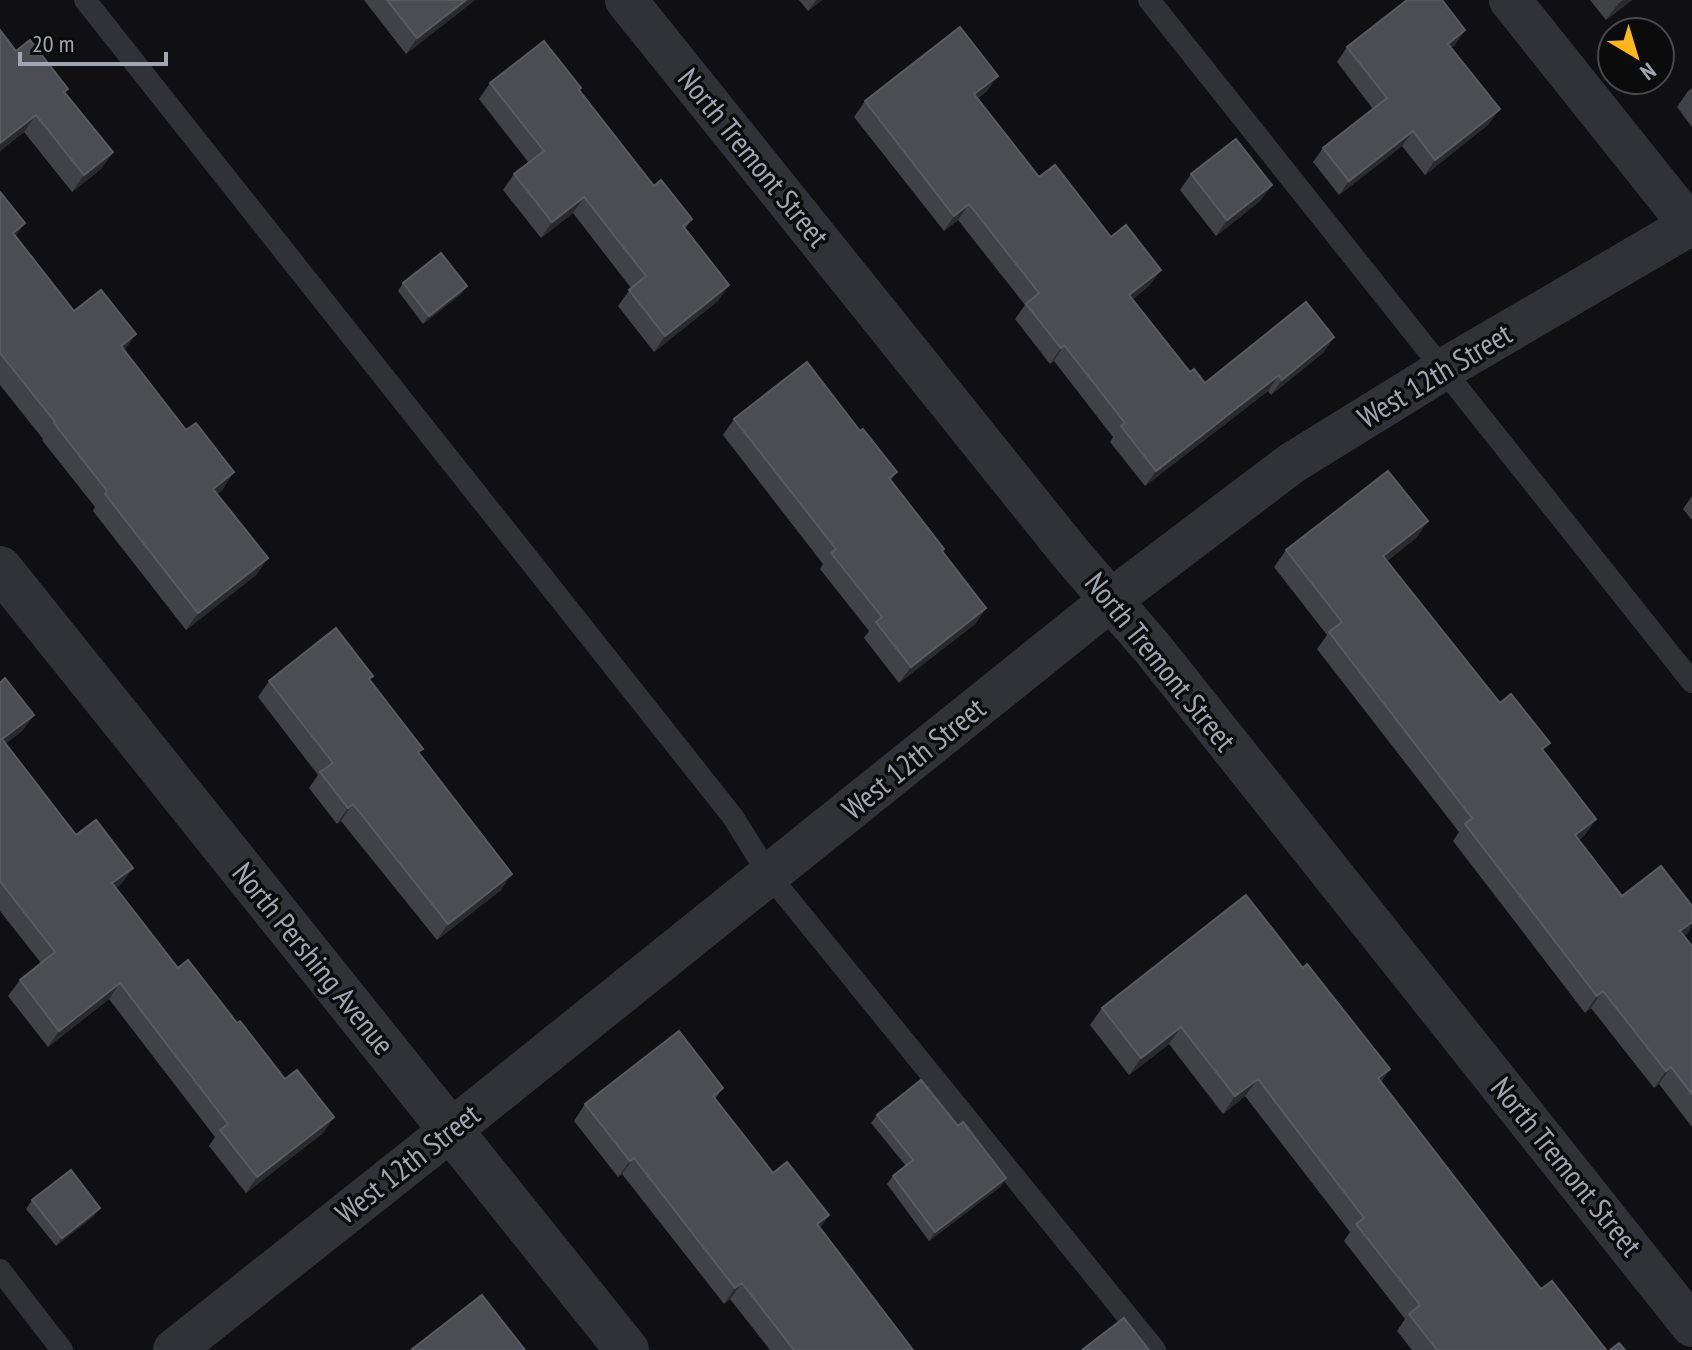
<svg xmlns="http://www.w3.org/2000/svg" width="1692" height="1350" viewBox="0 0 1692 1350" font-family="'PT Sans Narrow',sans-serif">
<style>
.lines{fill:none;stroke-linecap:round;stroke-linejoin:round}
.service{stroke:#313237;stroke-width:22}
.minor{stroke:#313237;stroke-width:42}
.tertiary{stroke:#313237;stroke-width:44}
.wall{fill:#414247}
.shaded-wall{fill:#292a2d}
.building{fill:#4b4d53;stroke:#595b62;stroke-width:2}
.labels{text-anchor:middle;stroke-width:7;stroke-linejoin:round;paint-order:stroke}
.street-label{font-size:30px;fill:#a0a6b3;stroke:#0b0b0c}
</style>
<rect width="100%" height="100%" fill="#101012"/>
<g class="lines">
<!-- service -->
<path class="service" d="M 85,0 L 733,817 L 769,875 L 1155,1350
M 1149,0 L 1692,682
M 0,1270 L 62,1350"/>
<!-- minor -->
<path class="minor" d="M 626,0 L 1071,554 L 1153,649 L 1692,1326
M 1510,0 L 1692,228
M 174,1350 L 451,1130 L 1111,600 L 1292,463 L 1444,369 L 1692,224"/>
<!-- tertiary -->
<path class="tertiary" d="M 0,568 L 627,1350"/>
</g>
<!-- wall -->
<path class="wall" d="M 364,0 L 475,0 L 406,54 Z
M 799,0 L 822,0 L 808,11 Z
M 1590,0 L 1632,0 L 1606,20 Z
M 0,30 L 16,51 L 65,93 L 113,152 L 101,169 L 72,192 L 24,132 L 0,151 Z
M 1455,45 L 1451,48 L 1489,124 L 1425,175 L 1402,146 L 1339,195 L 1313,162 L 1323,148 L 1373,109 L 1337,62 L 1347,47 Z
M 490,83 L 579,90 L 654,186 L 692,219 L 685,229 L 718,301 L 654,352 L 618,306 L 631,288 L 573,213 L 541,238 L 503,190 L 514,174 L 529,163 L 479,99 Z
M 1692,88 L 1692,127 L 1677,107 L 1688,91 Z
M 987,91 L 978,98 L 1039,177 L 1150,285 L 1133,299 L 1190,372 L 1205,383 L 1324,352 L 1271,395 L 1268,391 L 1145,486 L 1110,442 L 1113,437 L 1054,361 L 1050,364 L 1015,319 L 1025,305 L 958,220 L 944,231 L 854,117 L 865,101 Z
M 1191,174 L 1272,185 L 1260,201 L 1216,236 L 1180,190 Z
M 0,192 L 16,236 L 74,311 L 125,351 L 223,489 L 217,494 L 268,558 L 256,575 L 186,630 L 93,511 L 95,507 L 42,440 L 43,439 L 0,385 Z
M 403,283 L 467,286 L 461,294 L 423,324 L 398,291 Z
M 734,419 L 860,431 L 897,472 L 891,480 L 942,552 L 986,608 L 975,624 L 899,683 L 864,638 L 869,631 L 820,569 L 823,564 L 723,435 Z
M 1692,496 L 1692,520 L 1683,509 Z
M 1428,521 L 1416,538 L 1387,561 L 1500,703 L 1544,752 L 1596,819 L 1584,836 L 1579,840 L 1622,896 L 1688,933 L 1684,936 L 1692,946 L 1692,1127 L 1659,1084 L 1654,1088 L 1591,1008 L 1585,1013 L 1453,841 L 1459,832 L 1317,649 L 1327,635 L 1274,567 L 1286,550 Z
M 370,680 L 419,754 L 501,890 L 437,940 L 341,821 L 337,824 L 309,788 L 318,775 L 258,697 L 269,681 Z
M 0,683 L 34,715 L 22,731 L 5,744 L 76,835 L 133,868 L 121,884 L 116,888 L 178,968 L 237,1023 L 285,1079 L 334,1117 L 323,1133 L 246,1193 L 209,1146 L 215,1137 L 109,999 L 48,1047 L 8,996 L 20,980 L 41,963 L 0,911 Z
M 1303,968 L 1390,1069 L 1381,1082 L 1541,1289 L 1606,1350 L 1412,1350 L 1397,1331 L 1405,1319 L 1344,1241 L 1350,1232 L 1245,1096 L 1223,1114 L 1169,1044 L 1129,1075 L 1090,1025 L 1102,1008 Z
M 723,1088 L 715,1099 L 773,1173 L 829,1215 L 820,1228 L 913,1350 L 770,1350 L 730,1299 L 724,1304 L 622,1174 L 618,1177 L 574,1121 L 585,1104 Z
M 877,1115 L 958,1126 L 1006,1178 L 1000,1187 L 929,1241 L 887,1184 L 893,1176 L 906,1166 L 871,1123 Z
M 32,1200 L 94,1216 L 56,1246 L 26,1209 Z"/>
<!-- shaded-wall -->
<path class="shaded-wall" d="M 466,0 L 475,0 L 406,54 L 417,38 Z
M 816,0 L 822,0 L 808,11 Z
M 1623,0 L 1632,0 L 1606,20 L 1618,4 Z
M 1465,30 L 1455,45 L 1438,58 L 1448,44 Z
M 998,76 L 987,91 L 964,110 L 974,94 Z
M 1500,109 L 1489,124 L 1425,175 L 1435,160 Z
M 36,115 L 24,132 L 0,151 L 0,143 Z
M 1413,131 L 1402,146 L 1339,195 L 1349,181 Z
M 113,152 L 101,169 L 72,192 L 84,175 Z
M 1272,185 L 1260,201 L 1216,236 L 1227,220 Z
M 584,197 L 573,213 L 541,238 L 552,222 Z
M 969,204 L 958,220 L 944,231 L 954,216 Z
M 25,223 L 13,240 L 13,233 Z
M 1161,270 L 1150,285 L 1119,310 L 1129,295 Z
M 729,285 L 718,301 L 654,352 L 665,336 Z
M 467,286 L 461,294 L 423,324 L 429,316 Z
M 136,334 L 124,351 L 121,346 Z
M 1334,337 L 1324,352 L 1271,395 L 1282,380 Z
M 1064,345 L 1054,361 L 1050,364 L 1061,348 Z
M 1279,375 L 1268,391 L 1145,486 L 1156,471 Z
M 234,472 L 223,489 L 202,506 L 213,489 Z
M 1428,521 L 1416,538 L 1371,573 L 1383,556 Z
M 268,558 L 256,575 L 186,630 L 198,613 Z
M 986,608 L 975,624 L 899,683 L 911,667 Z
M 34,715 L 22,731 L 0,748 L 2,739 Z
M 353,804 L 341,821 L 337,824 L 348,808 Z
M 1596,819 L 1584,836 L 1563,852 L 1575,835 Z
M 133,868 L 121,884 L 101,900 L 112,883 Z
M 512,874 L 501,890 L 437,940 L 448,924 Z
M 1692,922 L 1692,926 L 1688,933 L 1668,948 L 1680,931 Z
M 120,983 L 109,999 L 48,1047 L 59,1031 Z
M 1603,991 L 1591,1008 L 1585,1013 L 1597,996 Z
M 1181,1027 L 1169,1044 L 1129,1075 L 1141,1058 Z
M 1671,1067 L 1659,1084 L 1654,1088 L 1666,1071 Z
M 1390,1069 L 1378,1086 L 1378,1078 Z
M 1258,1079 L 1245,1096 L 1223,1114 L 1235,1096 Z
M 334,1117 L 323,1133 L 246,1193 L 257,1177 Z
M 634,1158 L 622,1174 L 618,1177 L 630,1161 Z
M 1006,1178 L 1000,1187 L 929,1241 L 935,1232 Z
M 100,1208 L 94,1216 L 56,1246 L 62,1238 Z
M 829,1215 L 818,1231 L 817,1224 Z
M 742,1283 L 730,1299 L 724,1304 L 735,1288 Z"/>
<!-- building -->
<path class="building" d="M 387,0 L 466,0 L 417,38 Z
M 1407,0 L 1442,0 L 1465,30 L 1448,44 L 1500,109 L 1435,160 L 1413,131 L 1349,181 L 1323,148 L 1387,98 L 1347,47 Z
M 960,27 L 998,76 L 974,94 L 1039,177 L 1055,165 L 1111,237 L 1126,225 L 1161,270 L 1129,295 L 1190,372 L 1194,369 L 1205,383 L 1306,302 L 1334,337 L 1282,380 L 1279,375 L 1156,471 L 1121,426 L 1125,423 L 1064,345 L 1061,348 L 1026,304 L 1039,293 L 969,204 L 954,216 L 865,101 Z
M 0,30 L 16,51 L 30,40 L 68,89 L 64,92 L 113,152 L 84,175 L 36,115 L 0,143 Z
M 544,41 L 581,88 L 579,90 L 654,186 L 661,180 L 692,219 L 683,226 L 729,285 L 665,336 L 629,290 L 646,276 L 584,197 L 552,222 L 514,174 L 544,151 L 490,83 Z
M 1236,139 L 1272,185 L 1227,220 L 1191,174 Z
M 0,192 L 25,223 L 13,233 L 74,311 L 101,290 L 136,334 L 121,346 L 186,430 L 196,423 L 234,472 L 213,489 L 268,558 L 198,613 L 105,494 L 107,491 L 54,423 L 55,422 L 0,353 Z
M 441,253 L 467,286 L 429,316 L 403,283 Z
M 807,362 L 860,431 L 863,429 L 897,472 L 889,478 L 944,549 L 942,551 L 986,608 L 911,667 L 876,622 L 882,617 L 831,553 L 836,549 L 734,419 Z
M 1388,471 L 1428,521 L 1383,556 L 1500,703 L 1511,694 L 1550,743 L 1542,749 L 1596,819 L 1575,835 L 1622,896 L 1661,866 L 1692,906 L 1692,922 L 1680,931 L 1692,946 L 1692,1094 L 1671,1067 L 1666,1071 L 1603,991 L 1597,996 L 1465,824 L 1472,818 L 1329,632 L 1342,622 L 1286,550 Z
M 336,628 L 373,676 L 369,679 L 423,749 L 418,752 L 512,874 L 448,924 L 353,804 L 348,808 L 320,772 L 333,763 L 269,681 Z
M 5,678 L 34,715 L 2,739 L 76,835 L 96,820 L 133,868 L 112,883 L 178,968 L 188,960 L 237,1023 L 240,1021 L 285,1079 L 297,1070 L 334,1117 L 257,1177 L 220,1130 L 228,1124 L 120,983 L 59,1031 L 20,980 L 55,952 L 0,881 L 0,683 Z
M 1246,895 L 1303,968 L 1307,964 L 1390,1069 L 1378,1078 L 1541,1289 L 1552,1281 L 1606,1350 L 1437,1350 L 1409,1314 L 1420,1305 L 1356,1224 L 1364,1218 L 1258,1079 L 1235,1096 L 1181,1027 L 1141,1058 L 1102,1008 Z
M 679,1031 L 723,1088 L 713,1096 L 773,1173 L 787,1162 L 829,1215 L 817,1224 L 913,1350 L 794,1350 L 742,1283 L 735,1288 L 634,1158 L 630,1161 L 585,1104 Z
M 921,1080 L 958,1126 L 963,1122 L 1006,1178 L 935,1232 L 893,1176 L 913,1160 L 877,1115 Z
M 71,1170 L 100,1208 L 62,1238 L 32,1200 Z
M 482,1295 L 525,1350 L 411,1350 Z
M 1124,1318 L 1149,1350 L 1082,1350 Z
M 1619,1343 L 1625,1350 L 1610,1350 Z"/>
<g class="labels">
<!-- street labels -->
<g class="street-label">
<text transform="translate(753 158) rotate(51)" y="10">North Tremont Street</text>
<text transform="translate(1435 376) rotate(-31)" y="10">West 12th Street</text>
<text transform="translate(1160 662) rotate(51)" y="10">North Tremont Street</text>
<text transform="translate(914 759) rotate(-39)" y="10">West 12th Street</text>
<text transform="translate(313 959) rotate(51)" y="10">North Pershing Avenue</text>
<text transform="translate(408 1164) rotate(-38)" y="10">West 12th Street</text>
<text transform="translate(1566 1167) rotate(51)" y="10">North Tremont Street</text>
</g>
</g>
<!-- north arrow -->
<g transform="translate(1636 56) rotate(142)"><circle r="38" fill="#0b0b0c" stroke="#47494f" stroke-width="2"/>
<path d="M0-6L14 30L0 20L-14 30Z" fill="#feb61c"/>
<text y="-12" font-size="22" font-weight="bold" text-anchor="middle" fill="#a0a6b3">N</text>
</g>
<!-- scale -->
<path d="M20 52v12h146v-12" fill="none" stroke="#a0a6b3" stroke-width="4"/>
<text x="32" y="52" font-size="24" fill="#a0a6b3" stroke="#0b0b0c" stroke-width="6" paint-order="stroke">20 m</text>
</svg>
